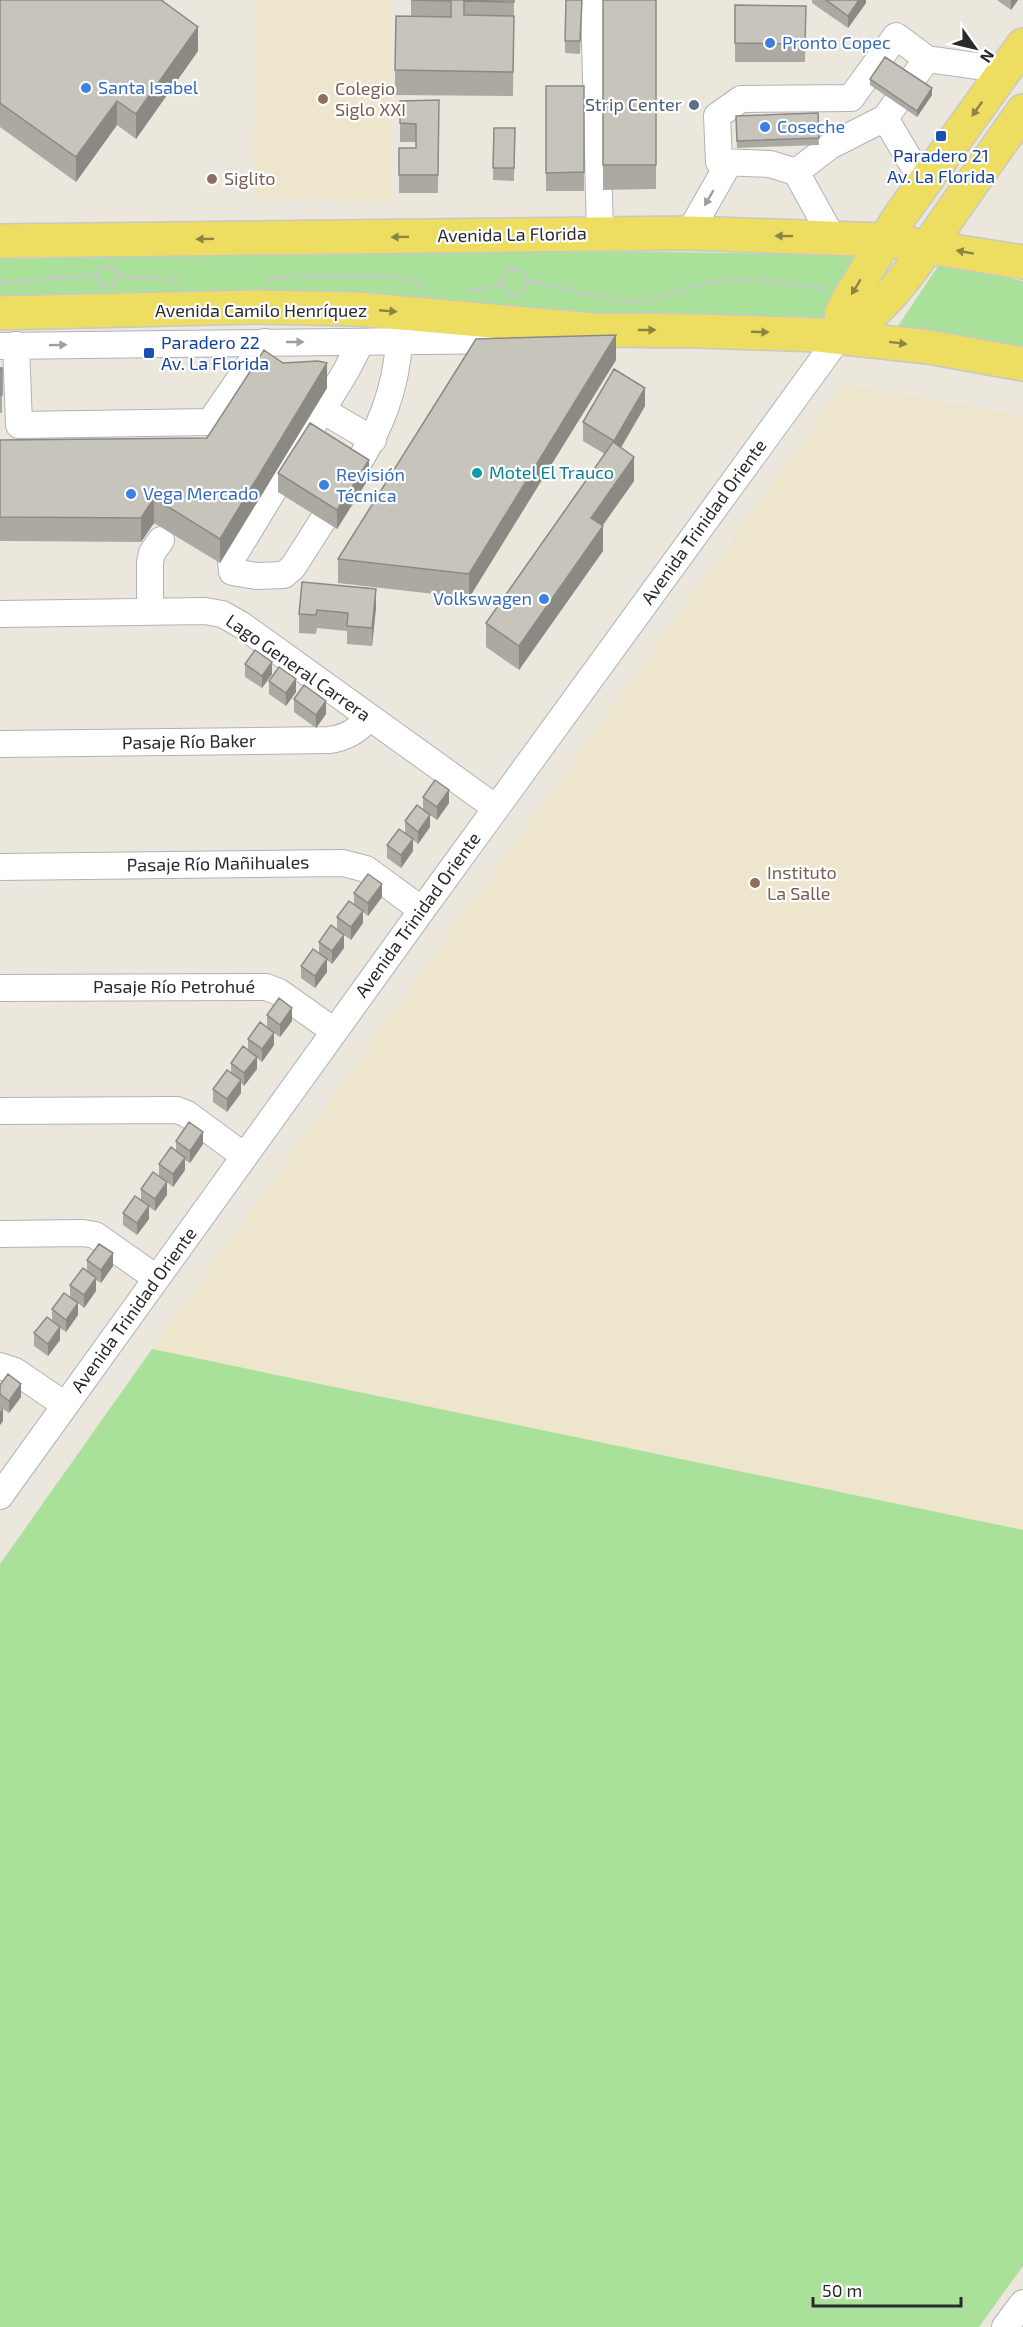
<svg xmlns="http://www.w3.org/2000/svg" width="1023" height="2327" viewBox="0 0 1023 2327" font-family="'Exo 2',sans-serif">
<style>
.education{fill:#ede6cc}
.green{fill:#aae19a}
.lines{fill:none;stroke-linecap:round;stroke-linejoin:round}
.minor-casing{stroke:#b0b1be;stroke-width:28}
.major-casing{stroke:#c8c8c8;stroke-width:36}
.path{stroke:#c8c8c8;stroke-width:4;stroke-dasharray:4.5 3;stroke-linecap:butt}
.minor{stroke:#fff;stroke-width:26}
.major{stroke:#eddd60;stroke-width:33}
.wall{fill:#aba9a2}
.shaded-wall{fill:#8b8984}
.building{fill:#c7c4bc;stroke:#8b8984;stroke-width:1.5}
.oneway{fill:#8c8445}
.oneway2{fill:#9f9f9f}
.shop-dot{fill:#3f7fe0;stroke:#fff;stroke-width:2}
.education-dot{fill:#8d6e63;stroke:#fff;stroke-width:2}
.service-dot{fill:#5c6f8a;stroke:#fff;stroke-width:2}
.transit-dot{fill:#1a4fb4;stroke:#fff;stroke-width:2}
.culture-dot{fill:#0f9aa8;stroke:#fff;stroke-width:2}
.labels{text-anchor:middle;stroke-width:4.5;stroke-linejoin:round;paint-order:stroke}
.shop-label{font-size:18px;fill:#366cbe;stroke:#fff;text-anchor:start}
.education-label{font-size:18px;fill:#785e54;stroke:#fff;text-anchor:start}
.service-label{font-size:18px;fill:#4e5e75;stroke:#fff;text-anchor:end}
.transit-label{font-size:18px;fill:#164399;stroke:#fff}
.street-label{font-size:18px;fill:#2a2a2a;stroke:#fff}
.culture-label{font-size:18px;fill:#0d838f;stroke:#fff;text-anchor:start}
</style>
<rect width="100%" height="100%" fill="#ece7dd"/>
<!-- education -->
<path class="education" d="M 256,0 L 392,0 L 391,202 L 253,198 Z
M 844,384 L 1023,416 L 1023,1530 L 152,1349 Z"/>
<!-- green -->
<path class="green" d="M 543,250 L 861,255 L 823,317 L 0,302 L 0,259 Z
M 940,263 L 1023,281 L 1023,349 L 898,326 Z
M 152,1349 L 1023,1530 L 1023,2266 L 979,2327 L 0,2327 L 0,1564 Z"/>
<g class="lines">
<!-- minor casing -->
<g class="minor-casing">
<path id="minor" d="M 594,0 L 600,234
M 927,59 L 1005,70
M 896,103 L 885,118 L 830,146 L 796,172 L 770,164 L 719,162 L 717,116 L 741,99 L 851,98 L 896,36 L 927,59 L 911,81
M 885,118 L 924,184
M 796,172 L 832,237
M 689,233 L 729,163
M 16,345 L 19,425 L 210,422 L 265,342
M 0,346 L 510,340
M 322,410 L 373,440
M 354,470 C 380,429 396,390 399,342
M 323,520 L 293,567 L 284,575 L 256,576 L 232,572 L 231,560 L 346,371 L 361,342
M 150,612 L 150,562 L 152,553 L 161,540
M 0,614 L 205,611 L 222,614 L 240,624 L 496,808
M 0,744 L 329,740 C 346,738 358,731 369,717
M 0,867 L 343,863 L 366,869 L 422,910
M 0,988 L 266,987 L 279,992 L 334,1031
M 0,1111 L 177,1110 L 187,1114 L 244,1156
M 0,1234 L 83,1233 L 95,1235 L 156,1278
M 0,1366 L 15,1371 L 65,1405
M 0,1496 L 422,910 L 839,337
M 1005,2327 L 1023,2303"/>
</g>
<!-- major casing -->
<g class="major-casing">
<path id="major" d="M 0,241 L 689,233 L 884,240 L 1023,262
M 0,313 L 255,307 L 357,309 L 593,330 L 701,331 L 818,335 L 928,347 L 1023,364
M 839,337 L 842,313 L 847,302 L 898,219 L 1023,45
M 839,337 C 887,311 919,259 949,216 C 974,181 998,146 1023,111"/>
</g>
<!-- path -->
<path class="path" d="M97 277a10 10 0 1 1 20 0a10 10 0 1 1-20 0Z
M501 282a13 13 0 1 1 26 0a13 13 0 1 1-26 0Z
M 118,276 L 179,281
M 267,279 L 302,276 L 390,276 L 410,280 L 428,289
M 527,282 C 564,285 598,301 636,301 C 665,300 688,286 716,281 C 752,275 791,285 827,289
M 0,283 L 97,275
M 467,292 L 501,285"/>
<!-- minor -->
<use href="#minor" class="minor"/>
<!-- major -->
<use href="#major" class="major"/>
</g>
<!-- wall -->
<path class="wall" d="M 0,0 L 163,0 L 198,51 L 136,139 L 117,125 L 76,182 L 0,127 Z
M 411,0 L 514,0 L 513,96 L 395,95 L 395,70 L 411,16 Z
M 582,0 L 580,54 L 565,53 L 565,41 Z
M 603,0 L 656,0 L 656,189 L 603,190 Z
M 812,0 L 866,0 L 866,3 L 848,28 L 812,3 Z
M 997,0 L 1018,0 L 1011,10 Z
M 735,5 L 806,6 L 805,62 L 735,62 Z
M 870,79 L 932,95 L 917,117 L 870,85 Z
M 546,86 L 584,86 L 584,191 L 546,191 Z
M 439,100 L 438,193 L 399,193 L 399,148 L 416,148 L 416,142 L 400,142 L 400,101 Z
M 818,113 L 819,145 L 737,148 L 736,116 Z
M 494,128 L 515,128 L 514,181 L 493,180 Z
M 616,360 L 469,598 L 338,583 L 338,559 Z
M 283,363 L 327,388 L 220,563 L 154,523 L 141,542 L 0,541 L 0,440 L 207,438 Z
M 0,368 L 2,368 L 2,413 L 0,413 Z
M 645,406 L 621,448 L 634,481 L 602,526 L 603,551 L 519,670 L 486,647 L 486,623 L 605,454 L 583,441 L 583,422 Z
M 278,473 L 369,478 L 337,529 L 278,492 Z
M 302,582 L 376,608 L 372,646 L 347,644 L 347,631 L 317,628 L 316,634 L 299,633 L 299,614 Z
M 245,664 L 272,674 L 262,688 L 245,677 Z
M 269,681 L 296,692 L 286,706 L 269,694 Z
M 294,699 L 326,714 L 316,728 L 294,712 Z
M 423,797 L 449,803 L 437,820 L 430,815 L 430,827 L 418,844 L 413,840 L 413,851 L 401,868 L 387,858 L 387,845 L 405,832 L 405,821 L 423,809 Z
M 354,893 L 382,897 L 368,916 L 363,912 L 363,923 L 351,940 L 344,935 L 344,948 L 332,964 L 327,960 L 327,972 L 315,988 L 301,978 L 301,966 L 319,953 L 319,942 L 337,930 L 337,917 L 354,904 Z
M 267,1015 L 292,1021 L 280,1037 L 274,1033 L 274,1045 L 262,1062 L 257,1058 L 257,1069 L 244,1086 L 241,1083 L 241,1093 L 227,1112 L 213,1102 L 213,1089 L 231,1073 L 231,1063 L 248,1050 L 248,1039 L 267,1027 Z
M 176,1141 L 203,1144 L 190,1163 L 185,1160 L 185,1170 L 173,1187 L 167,1182 L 167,1195 L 155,1211 L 149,1207 L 149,1219 L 137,1235 L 123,1225 L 123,1213 L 141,1200 L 141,1189 L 159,1176 L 159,1164 L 176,1150 Z
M 87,1260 L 113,1266 L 101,1283 L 96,1280 L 96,1291 L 84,1308 L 78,1303 L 78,1315 L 66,1332 L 60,1328 L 60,1340 L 48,1356 L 34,1346 L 34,1333 L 52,1321 L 52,1309 L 70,1298 L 70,1285 L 87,1272 Z
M 0,1385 L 21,1397 L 9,1413 L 3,1409 L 3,1421 L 0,1425 Z"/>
<!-- shaded-wall -->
<path class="shaded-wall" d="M 859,0 L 866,0 L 866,3 L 848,28 L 848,16 Z
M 1011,0 L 1018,0 L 1011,10 Z
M 198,27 L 198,51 L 136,139 L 136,114 Z
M 932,88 L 932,95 L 917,117 L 917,111 Z
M 117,101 L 117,125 L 76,182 L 76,157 Z
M 616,335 L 616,360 L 469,598 L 469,574 Z
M 327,363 L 327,388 L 220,563 L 220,539 Z
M 645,388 L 645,406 L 614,459 L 614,441 Z
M 634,457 L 634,481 L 591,542 L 591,518 Z
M 369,460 L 369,478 L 337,529 L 337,510 Z
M 154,498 L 154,523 L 141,542 L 141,518 Z
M 603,526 L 603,551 L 519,670 L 519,646 Z
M 376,589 L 376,608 L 372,646 L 372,628 Z
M 272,662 L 272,674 L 262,688 L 262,676 Z
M 296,679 L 296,692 L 286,706 L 286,693 Z
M 326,701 L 326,714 L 316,728 L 316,715 Z
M 449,790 L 449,803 L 437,820 L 437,807 Z
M 430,815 L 430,827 L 418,844 L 418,832 Z
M 413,839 L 413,851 L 401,868 L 401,855 Z
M 382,884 L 382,897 L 368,916 L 368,903 Z
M 363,911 L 363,923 L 351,940 L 351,927 Z
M 344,935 L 344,948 L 332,964 L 332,951 Z
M 327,959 L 327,972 L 315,988 L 315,976 Z
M 292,1008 L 292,1021 L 280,1037 L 280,1025 Z
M 274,1033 L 274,1045 L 262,1062 L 262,1049 Z
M 257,1057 L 257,1069 L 244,1086 L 244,1073 Z
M 241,1080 L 241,1093 L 227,1112 L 227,1099 Z
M 203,1132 L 203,1144 L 190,1163 L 190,1151 Z
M 185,1158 L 185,1170 L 173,1187 L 173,1174 Z
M 167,1182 L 167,1195 L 155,1211 L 155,1199 Z
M 149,1206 L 149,1219 L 137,1235 L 137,1223 Z
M 113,1253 L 113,1266 L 101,1283 L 101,1270 Z
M 96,1278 L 96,1291 L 84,1308 L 84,1295 Z
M 78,1303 L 78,1315 L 66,1332 L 66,1320 Z
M 60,1327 L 60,1340 L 48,1356 L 48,1344 Z
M 21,1384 L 21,1397 L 9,1413 L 9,1401 Z
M 3,1408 L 3,1421 L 0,1425 L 0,1412 Z"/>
<!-- building -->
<path class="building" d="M 0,0 L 161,0 L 198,27 L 136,114 L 117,101 L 76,157 L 0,103 Z
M 411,0 L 514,0 L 514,2 L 464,1 L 464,15 L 514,16 L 513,72 L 395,70 L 396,16 L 451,17 L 451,1 Z
M 566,0 L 582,0 L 580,41 L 565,41 Z
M 603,0 L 656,0 L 656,165 L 603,165 Z
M 826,0 L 859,0 L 848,16 Z
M 735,5 L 806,6 L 805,44 L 735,43 Z
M 885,57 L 932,88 L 917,111 L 870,79 Z
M 546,86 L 584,86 L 584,172 L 546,173 Z
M 439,100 L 438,175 L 399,175 L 399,148 L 416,148 L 416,124 L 400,123 L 400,101 Z
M 818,113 L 819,138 L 737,141 L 736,116 Z
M 494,128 L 515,128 L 514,168 L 493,168 Z
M 616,335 L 469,574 L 338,559 L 476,339 Z
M 264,350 L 283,363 L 318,361 L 327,363 L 220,539 L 154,498 L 141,518 L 0,517 L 0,440 L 207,438 Z
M 0,368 L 2,368 L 2,395 L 0,395 Z
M 614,369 L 645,388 L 614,441 L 583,422 Z
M 310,423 L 369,460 L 337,510 L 278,473 Z
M 613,442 L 634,457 L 591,518 L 603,526 L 519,646 L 486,623 Z
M 302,582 L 376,589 L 372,628 L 347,626 L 348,613 L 317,610 L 316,615 L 299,614 Z
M 255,650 L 272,662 L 262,676 L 245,664 Z
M 279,667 L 296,679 L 286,693 L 269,681 Z
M 304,685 L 326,701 L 316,715 L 294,699 Z
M 435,780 L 449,790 L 437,807 L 423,797 Z
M 417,805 L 430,815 L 418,832 L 405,821 Z
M 399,829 L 413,839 L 401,855 L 387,845 Z
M 368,874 L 382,884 L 368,903 L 354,893 Z
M 349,901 L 363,911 L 351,927 L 337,917 Z
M 331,925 L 344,935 L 332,951 L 319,942 Z
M 313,949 L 327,959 L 315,976 L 301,966 Z
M 279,998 L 292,1008 L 280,1025 L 267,1015 Z
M 260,1022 L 274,1033 L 262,1049 L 248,1039 Z
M 243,1046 L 257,1057 L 244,1073 L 231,1063 Z
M 227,1070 L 241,1080 L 227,1099 L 213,1089 Z
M 189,1122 L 203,1132 L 190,1151 L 176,1141 Z
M 171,1147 L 185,1158 L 173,1174 L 159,1164 Z
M 153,1172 L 167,1182 L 155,1199 L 141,1189 Z
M 135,1196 L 149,1206 L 137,1223 L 123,1213 Z
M 99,1244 L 113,1253 L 101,1270 L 87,1260 Z
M 83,1268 L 96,1278 L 84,1295 L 70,1285 Z
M 64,1293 L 78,1303 L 66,1320 L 52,1309 Z
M 47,1317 L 60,1327 L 48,1344 L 34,1333 Z
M 8,1374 L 21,1384 L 9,1401 L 0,1394 L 0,1385 Z"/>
<!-- one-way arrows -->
<defs><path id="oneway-solid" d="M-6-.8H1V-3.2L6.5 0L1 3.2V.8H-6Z" transform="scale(1.5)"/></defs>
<g class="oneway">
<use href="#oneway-solid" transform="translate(977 109) rotate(125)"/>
<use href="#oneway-solid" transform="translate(784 236) rotate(-179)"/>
<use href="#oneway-solid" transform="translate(400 237) rotate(179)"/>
<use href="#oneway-solid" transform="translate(205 239) rotate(179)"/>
<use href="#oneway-solid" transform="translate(965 252) rotate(-170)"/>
<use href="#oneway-solid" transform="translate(856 287) rotate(121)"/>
<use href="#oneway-solid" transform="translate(388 311) rotate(5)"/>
<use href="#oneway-solid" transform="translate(647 330)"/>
<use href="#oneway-solid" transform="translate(760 332) rotate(2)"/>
<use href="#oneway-solid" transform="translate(898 343) rotate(7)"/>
</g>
<g class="oneway2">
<use href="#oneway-solid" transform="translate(709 198) rotate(120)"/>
<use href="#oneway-solid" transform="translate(295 342)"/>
<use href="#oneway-solid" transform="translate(58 345) rotate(-1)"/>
</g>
<!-- markers -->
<g class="shop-dot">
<circle cx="770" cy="43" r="6"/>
<circle cx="86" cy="88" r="6"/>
<circle cx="765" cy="127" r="6"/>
<circle cx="324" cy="485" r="6"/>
<circle cx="131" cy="494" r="6"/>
<circle cx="544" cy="599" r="6"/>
</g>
<g class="education-dot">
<circle cx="323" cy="99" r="6"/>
<circle cx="212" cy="179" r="6"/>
<circle cx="755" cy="883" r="6"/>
</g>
<circle class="service-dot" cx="694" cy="105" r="6"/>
<g class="transit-dot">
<rect x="935" y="130" width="12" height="12" rx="3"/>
<rect x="143" y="347" width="12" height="12" rx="3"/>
</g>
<circle class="culture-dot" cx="477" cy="473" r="6"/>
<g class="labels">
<!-- shop labels -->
<g class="shop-label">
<text x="782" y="49">Pronto Copec</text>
<text x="98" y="94">Santa Isabel</text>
<text x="777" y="133">Coseche</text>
<text x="336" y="481">Revisión<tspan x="336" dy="21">Técnica</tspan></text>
<text x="143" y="500">Vega Mercado</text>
<text x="532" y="605" text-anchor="end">Volkswagen</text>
</g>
<!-- education labels -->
<g class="education-label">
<text x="335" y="95">Colegio<tspan x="335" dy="21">Siglo XXI</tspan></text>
<text x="224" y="185">Siglito</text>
<text x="767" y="879">Instituto<tspan x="767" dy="21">La Salle</tspan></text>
</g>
<!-- service labels -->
<g class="service-label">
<text x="682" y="111">Strip Center</text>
</g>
<!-- transit labels -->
<g class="transit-label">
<text x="941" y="162">Paradero 21<tspan x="941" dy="21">Av. La Florida</tspan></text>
<text x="161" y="349" text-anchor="start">Paradero 22<tspan x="161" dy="21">Av. La Florida</tspan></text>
</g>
<!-- street labels -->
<g class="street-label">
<text transform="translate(512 235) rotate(-1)" y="6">Avenida La Florida</text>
<text x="261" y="317">Avenida Camilo Henríquez</text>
<text transform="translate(704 522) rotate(-54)" y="6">Avenida Trinidad Oriente</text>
<text transform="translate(298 668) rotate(35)" y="6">Lago General Carrera</text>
<text transform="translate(189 742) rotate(-1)" y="6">Pasaje Río Baker</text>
<text transform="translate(218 864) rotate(-1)" y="6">Pasaje Río Mañihuales</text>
<text transform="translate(418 915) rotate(-54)" y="6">Avenida Trinidad Oriente</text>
<text x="174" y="993">Pasaje Río Petrohué</text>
<text transform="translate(134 1310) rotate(-54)" y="6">Avenida Trinidad Oriente</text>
</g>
<!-- culture labels -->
<g class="culture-label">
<text x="489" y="479">Motel El Trauco</text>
</g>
</g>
<!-- north arrow -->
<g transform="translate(975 48) rotate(124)" stroke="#ffffff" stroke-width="4.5" paint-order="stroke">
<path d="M0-4.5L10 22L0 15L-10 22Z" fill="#2a2a2a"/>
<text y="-9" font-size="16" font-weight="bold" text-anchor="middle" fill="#2a2a2a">N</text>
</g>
<!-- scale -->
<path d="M813 2297v9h148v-9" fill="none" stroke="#2a2a2a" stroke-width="3"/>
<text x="822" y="2297" font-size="18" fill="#2a2a2a" stroke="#ffffff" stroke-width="4.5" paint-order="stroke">50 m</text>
</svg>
